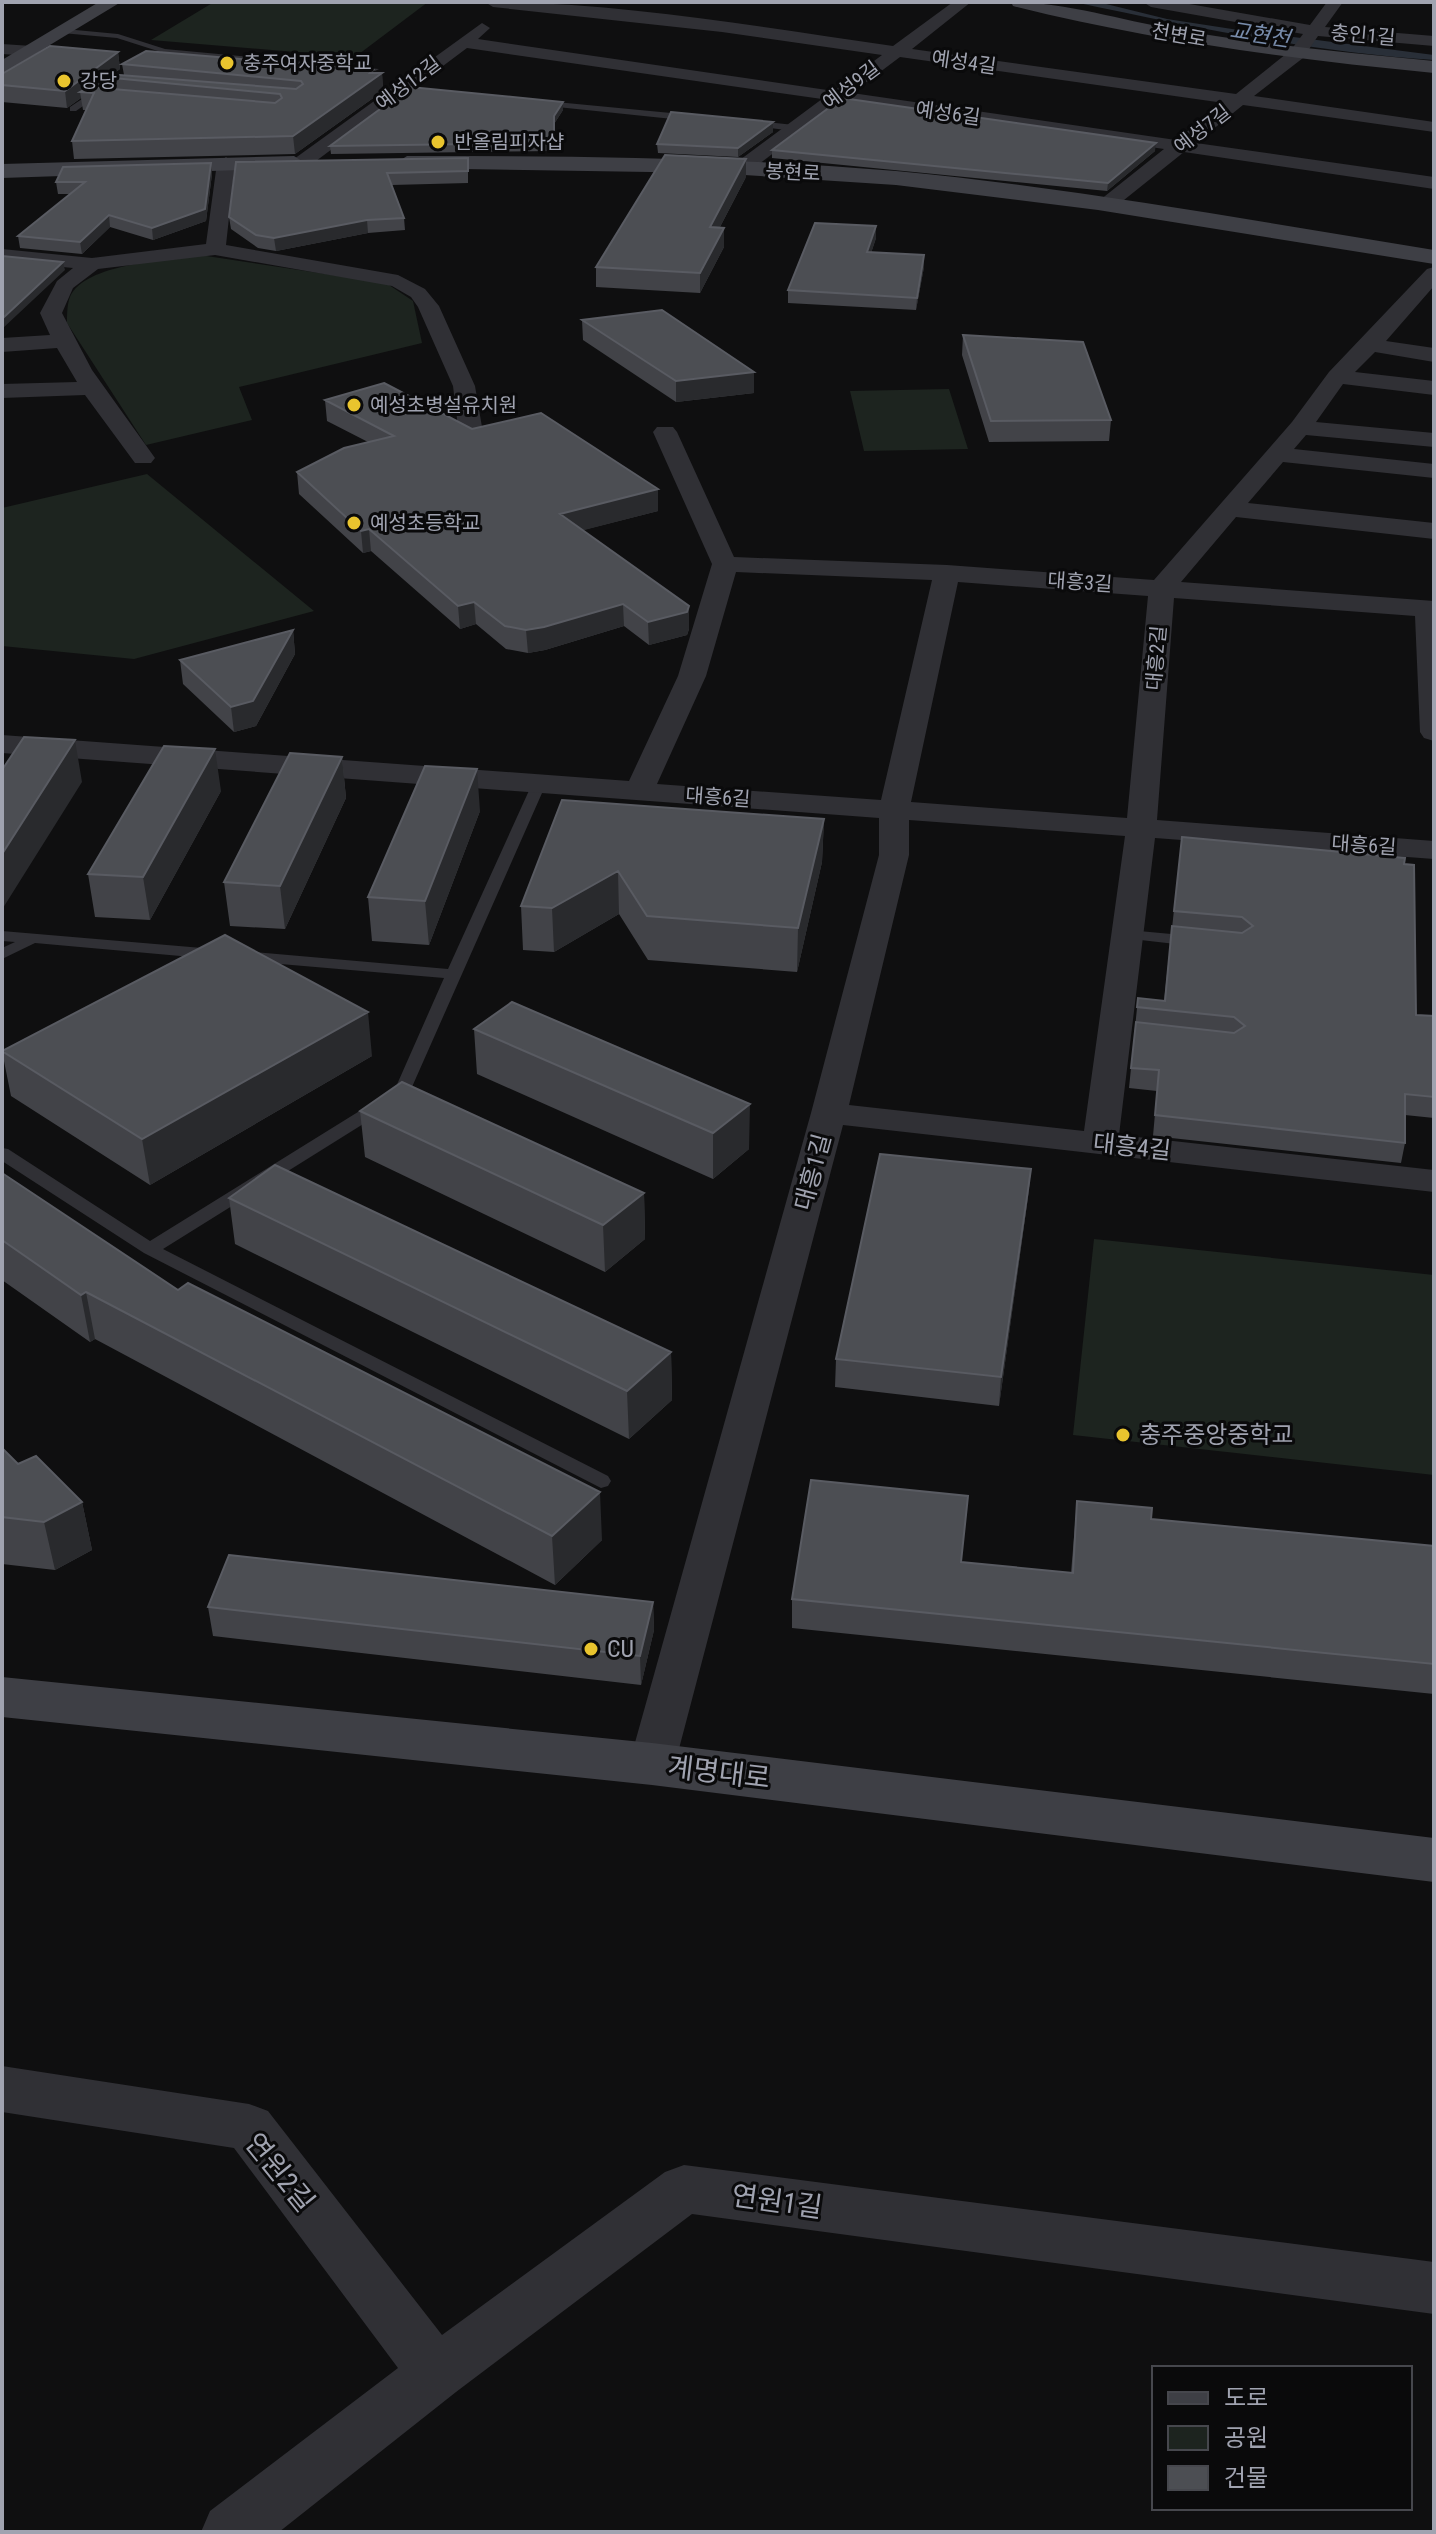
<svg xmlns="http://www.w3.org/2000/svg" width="1436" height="2534" viewBox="0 0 1436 2534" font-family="'Roboto Condensed','Noto Sans KR',sans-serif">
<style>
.green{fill:#1d241f}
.water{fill:#292f38}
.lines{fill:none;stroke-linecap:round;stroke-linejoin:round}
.lane{fill:#303035;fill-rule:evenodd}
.street{fill:#303035;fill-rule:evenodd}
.secondary{fill:#3e3f45;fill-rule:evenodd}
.wall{fill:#424348;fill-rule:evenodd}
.shaded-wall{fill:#292a2d}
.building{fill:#4c4e53;stroke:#595b62;stroke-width:2}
.poi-dot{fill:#e9c42e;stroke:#0a0a0b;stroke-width:3}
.labels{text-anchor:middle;stroke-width:6;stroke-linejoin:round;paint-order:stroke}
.far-street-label{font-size:20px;fill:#a0a3b0;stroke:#0a0a0b}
.far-poi-label{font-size:20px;fill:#a0a3b0;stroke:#0a0a0b;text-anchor:start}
.far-water-label{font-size:22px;font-style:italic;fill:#788cab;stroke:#0a0a0b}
.street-label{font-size:24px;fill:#a0a3b0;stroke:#0a0a0b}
.poi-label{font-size:24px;fill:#a0a3b0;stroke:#0a0a0b;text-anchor:start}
.near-street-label{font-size:28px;fill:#a0a3b0;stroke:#0a0a0b}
</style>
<rect width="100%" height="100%" fill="#0f0f10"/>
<!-- green -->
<path class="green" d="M 214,2 L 428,2 L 355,57 L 151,40 Z
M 200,255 L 386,283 L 413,301 L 422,343 L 239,387 L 252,420 L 146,445 L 67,323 C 67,316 67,304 70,297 C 85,263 167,261 200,255 Z
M 949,389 L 968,449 L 864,451 L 850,391 Z
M 147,474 L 314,611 L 134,659 L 2,646 L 2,508 Z
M 1094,1239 L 1434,1275 L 1434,1475 L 1073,1435 Z"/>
<!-- water -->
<path class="water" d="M 1074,2 L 1098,2 L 1167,19 L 1232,29 L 1434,55 L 1434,60 C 1313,52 1192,27 1074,2 Z"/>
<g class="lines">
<!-- lane -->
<path class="lane" d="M 65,29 L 118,34 L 165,49 L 379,69 L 375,71 L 164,53 L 117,38 L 62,33 Z
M 100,87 L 103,92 L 76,111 L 70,111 L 70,107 Z
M 535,100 L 692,115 L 696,118 L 692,121 L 538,105 Z
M 749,120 L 794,125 L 798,128 L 794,131 L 746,125 Z
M 539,780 L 546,784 L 408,1096 L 163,1249 L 608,1476 L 611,1481 L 608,1486 L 601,1488 L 144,1253 L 2,1161 L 2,1148 L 8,1149 L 150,1241 L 395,1089 L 444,978 L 244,961 L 236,956 L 244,951 L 448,969 L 532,784 Z
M 1128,930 L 1193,936 L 1201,941 L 1193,946 L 1123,938 L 1123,932 Z
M 2,931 L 214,949 L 222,954 L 214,959 L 35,943 L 2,959 L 2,948 L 15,942 L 2,941 Z"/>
<!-- street -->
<path class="street" d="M 485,2 C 621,2 759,27 893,46 L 953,2 L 971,2 L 912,49 L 1236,94 L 1291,50 L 1303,34 L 1151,7 L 1143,2 L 1178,2 L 1310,25 L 1327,2 L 1343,2 L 1325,27 L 1434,36 L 1434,46 L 1318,36 L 1303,58 L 1254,96 L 1434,122 L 1434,132 L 1243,105 L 1196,143 L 1434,177 L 1434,189 L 1184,152 L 1114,208 L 1100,208 L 1097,204 L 1100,200 L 1164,149 L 841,102 L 747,173 L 733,173 L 731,169 L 733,165 L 822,99 L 467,48 L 308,167 L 294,167 L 292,163 L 294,159 L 482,23 L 490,28 L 478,39 L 834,91 L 882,55 L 722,32 L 493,7 ZM 900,57 L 1224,103 L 1176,140 L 852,93 Z
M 2,44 L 32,46 L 40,51 L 32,56 L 2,54 Z
M 226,157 L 235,163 L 226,245 L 398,275 L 425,289 L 439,306 L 475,386 L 482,427 L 478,432 L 462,432 L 458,427 L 453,386 L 418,307 L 411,297 L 392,286 L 215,255 L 98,269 L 73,288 L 62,313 L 92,370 L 155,458 L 151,463 L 135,463 L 85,395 L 2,398 L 2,384 L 77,382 L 57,348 L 2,352 L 2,338 L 50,335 L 40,313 L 57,281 L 73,268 L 2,261 L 2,249 L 92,258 L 206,244 L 217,163 Z
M 1434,267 L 1434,286 L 1386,341 L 1434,348 L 1434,362 L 1375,352 L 1355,372 L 1434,381 L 1434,395 L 1343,384 L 1316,422 L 1434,433 L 1434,447 L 1306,435 L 1294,449 L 1434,464 L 1434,478 L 1283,462 L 1248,503 L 1434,523 L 1434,539 L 1236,517 L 1181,582 L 1434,601 L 1434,741 L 1424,738 L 1420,732 L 1415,616 L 1174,598 L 1157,820 L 1434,841 L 1434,859 L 1155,838 L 1119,1135 L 1434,1170 L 1434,1192 L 843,1125 L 675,1764 L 668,1777 L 652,1782 L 636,1777 L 629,1764 L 811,1113 L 879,855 L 879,818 L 2,753 L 2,735 L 629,781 L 678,676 L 712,564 L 653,432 L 657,427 L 673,427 L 677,432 L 734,557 L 947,565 L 1154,580 L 1292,422 L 1329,372 L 1427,269 ZM 736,572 L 932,580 L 881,800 L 657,784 L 706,676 ZM 958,582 L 1148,596 L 1127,818 L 911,802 ZM 909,820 L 1125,836 L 1084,1131 L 849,1105 L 909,855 Z
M 2,2066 L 249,2104 L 268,2111 L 442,2335 L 665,2172 L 684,2165 L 1434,2262 L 1434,2314 L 692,2214 L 456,2392 L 279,2532 L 201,2532 L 210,2511 L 398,2368 L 234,2148 L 2,2112 Z"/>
<!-- secondary -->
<path class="secondary" d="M 99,2 L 121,2 L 2,74 L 2,60 Z
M 1011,2 C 1065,2 1119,20 1173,29 C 1259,44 1347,53 1434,61 L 1434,73 C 1292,59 1152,41 1013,6 Z
M 294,156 L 305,163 L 302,168 L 2,178 L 2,164 Z
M 407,156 C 570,156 734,157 896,171 C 1076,188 1255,221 1434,250 L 1434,264 L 1098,210 L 896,185 L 713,173 L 399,168 L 396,163 Z
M 2,1677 L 652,1743 L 1434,1838 L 1434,1882 L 652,1785 L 2,1717 Z"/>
</g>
<!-- wall -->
<path class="wall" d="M 118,52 L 120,69 L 113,74 L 124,75 L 122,64 L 373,70 L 373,73 L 382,73 L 383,91 L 295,154 L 74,159 L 72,141 L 86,110 L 83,110 L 81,98 L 67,108 L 2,102 L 2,74 ZM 104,81 L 105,88 L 96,87 Z
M 563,102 L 563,110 L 554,124 L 554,151 L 331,154 L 330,146 Z
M 773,122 L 773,132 L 738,157 L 658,153 L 657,144 Z
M 772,150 L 1155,151 L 1107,191 L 772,158 Z
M 468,158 L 468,183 L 392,185 L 404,218 L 405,230 L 368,233 L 276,251 L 258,248 L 231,229 L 229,217 L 236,162 Z
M 211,163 L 212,174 L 206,221 L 153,240 L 110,227 L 82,254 L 20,248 L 18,236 L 70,194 L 58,194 L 56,182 Z
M 746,177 L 720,227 L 724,228 L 724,247 L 700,293 L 596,287 L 596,267 Z
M 876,226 L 876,238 L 871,253 L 924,255 L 924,267 L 916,310 L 788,303 L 788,290 Z
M 582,320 L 754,393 L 676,402 L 583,340 Z
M 963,335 L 1111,420 L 1109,441 L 989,442 L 962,355 Z
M 325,400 L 472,429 L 658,511 L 583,530 L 689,629 L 687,635 L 649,645 L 624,626 L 545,650 L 528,653 L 506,649 L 476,624 L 460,629 L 371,551 L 363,553 L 299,494 L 297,472 L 368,442 L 327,421 Z
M 293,630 L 295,654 L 256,726 L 234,732 L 183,684 L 180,660 Z
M 342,757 L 346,798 L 285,929 L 230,926 L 224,882 Z
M 221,791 L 150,920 L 95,917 L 88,874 Z
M 562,800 L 824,819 L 822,862 L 797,972 L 648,960 L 619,914 L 554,952 L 523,950 L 521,906 Z
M 480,811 L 429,945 L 372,941 L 368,897 Z
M 1182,837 L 1416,1015 L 1434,1016 L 1434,1118 L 1405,1115 L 1405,1143 L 1401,1163 L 1153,1136 L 1157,1091 L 1129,1088 L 1138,998 L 1164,1001 Z
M 474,1029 L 749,1149 L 713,1179 L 477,1074 Z
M 2,1051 L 372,1056 L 150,1185 L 11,1096 Z
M 360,1111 L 644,1193 L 645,1239 L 605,1272 L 365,1157 Z
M 1031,1169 L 1028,1197 L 999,1406 L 835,1387 L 836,1359 Z
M 2,1173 L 178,1290 L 602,1540 L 555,1585 L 95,1339 L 90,1342 L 2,1280 Z
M 229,1198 L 671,1352 L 672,1400 L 629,1439 L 235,1244 Z
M 2,1448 L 18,1464 L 82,1502 L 92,1550 L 55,1570 L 2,1564 Z
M 1077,1501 L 1151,1519 L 1434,1546 L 1434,1694 L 792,1628 L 792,1599 L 962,1562 L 1071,1573 Z
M 653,1602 L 654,1630 L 641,1685 L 213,1636 L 208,1607 Z"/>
<!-- shaded-wall -->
<path class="shaded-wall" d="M 118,52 L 120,69 L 109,77 L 103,77 L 104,81 L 88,93 L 80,92 L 81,98 L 67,108 L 65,91 Z
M 373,70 L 374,79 L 382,73 L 383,91 L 295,154 L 293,136 Z
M 563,102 L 563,110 L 554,124 L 554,151 L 554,116 Z
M 773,122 L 773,132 L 738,157 L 738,148 Z
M 1156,143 L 1155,151 L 1107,191 L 1108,183 Z
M 746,159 L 746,177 L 710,246 L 710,227 Z
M 211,163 L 212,174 L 206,221 L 153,240 L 152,228 Z
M 109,215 L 110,227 L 82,254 L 80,242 Z
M 367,220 L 368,233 L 276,251 L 274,238 Z
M 876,226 L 876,238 L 867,265 L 867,252 Z
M 724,228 L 724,247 L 700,293 L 700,273 Z
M 924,255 L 924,267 L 916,310 L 917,298 Z
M 63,262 L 65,270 L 2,329 L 2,319 Z
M 754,372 L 754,393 L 676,402 L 676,381 Z
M 658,489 L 658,511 L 561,536 L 560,514 Z
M 369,529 L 371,551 L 363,553 L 361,531 Z
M 474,602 L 476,624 L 460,629 L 458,606 Z
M 623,604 L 624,626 L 545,650 L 528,653 L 526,630 Z
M 689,606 L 689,629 L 687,635 L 649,645 L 648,622 Z
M 293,630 L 295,654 L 256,726 L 234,732 L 231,707 Z
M 75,740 L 82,782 L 3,908 L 2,854 Z
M 215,749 L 221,791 L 150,920 L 143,877 Z
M 342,757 L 346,798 L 285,929 L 280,886 Z
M 477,769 L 480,811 L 429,945 L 425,901 Z
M 824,819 L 822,862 L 797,972 L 798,928 Z
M 618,871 L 619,914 L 554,952 L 552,908 Z
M 368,1012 L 372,1056 L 150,1185 L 142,1139 Z
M 750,1104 L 749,1149 L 713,1179 L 713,1133 Z
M 1031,1169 L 1028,1197 L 999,1406 L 1001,1377 Z
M 644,1193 L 645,1239 L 605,1272 L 603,1225 Z
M 86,1292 L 95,1339 L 90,1342 L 81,1295 Z
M 671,1352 L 672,1400 L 629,1439 L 627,1391 Z
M 600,1492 L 602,1540 L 555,1585 L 552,1536 Z
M 82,1502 L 92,1550 L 55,1570 L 44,1522 Z
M 653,1602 L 654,1630 L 641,1685 L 640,1656 Z"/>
<!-- building -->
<path class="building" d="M 50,46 L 118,52 L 65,91 L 2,85 L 2,74 Z
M 146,51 L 373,70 L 370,73 L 382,73 L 293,136 L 72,141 L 94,93 L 80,92 L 89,87 L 275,103 L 282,98 L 280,94 L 103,77 L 107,74 L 296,89 L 303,84 L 301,81 L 122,64 Z
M 410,87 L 563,102 L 554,116 L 554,143 L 330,146 Z
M 842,98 L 1156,143 L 1108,183 L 772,150 Z
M 671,112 L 773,122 L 738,148 L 657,144 Z
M 665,155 L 746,159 L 710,227 L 724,228 L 700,273 L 596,267 Z
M 468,158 L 468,171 L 387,173 L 404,218 L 367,220 L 274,238 L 256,235 L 229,217 L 236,162 Z
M 211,163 L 205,209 L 152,228 L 109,215 L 80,242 L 18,236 L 85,182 L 56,182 L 63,167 Z
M 815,223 L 876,226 L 867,252 L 924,255 L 917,298 L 788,290 Z
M 2,256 L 63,262 L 2,319 Z
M 662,310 L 754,372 L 676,381 L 582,320 Z
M 963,335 L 1083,342 L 1111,420 L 991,421 Z
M 384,383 L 472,429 L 541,413 L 658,489 L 560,514 L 689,606 L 687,612 L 648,622 L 623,604 L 544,627 L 526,630 L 505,626 L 474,602 L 458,606 L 369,529 L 361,531 L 297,472 L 344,448 L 394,436 L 325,400 Z
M 293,630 L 253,701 L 231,707 L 180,660 Z
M 24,737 L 75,740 L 2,854 L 2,770 Z
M 164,746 L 215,749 L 143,877 L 88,874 Z
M 290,753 L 342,757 L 280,886 L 224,882 Z
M 425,766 L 477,769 L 425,901 L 368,897 Z
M 562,800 L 824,819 L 798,928 L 647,916 L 618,871 L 552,908 L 521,906 Z
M 1182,837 L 1405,858 L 1404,864 L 1414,865 L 1416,1015 L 1434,1016 L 1434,1097 L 1405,1094 L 1405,1143 L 1155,1115 L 1159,1070 L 1131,1068 L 1136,1022 L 1234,1033 L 1245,1026 L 1234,1017 L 1137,1007 L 1138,998 L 1165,1001 L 1172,926 L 1242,933 L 1253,926 L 1242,917 L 1174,911 Z
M 225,935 L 368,1012 L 142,1139 L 2,1051 Z
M 512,1002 L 750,1104 L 713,1133 L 474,1029 Z
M 402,1082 L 644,1193 L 603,1225 L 360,1111 Z
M 880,1154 L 1031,1169 L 1001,1377 L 836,1359 Z
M 275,1165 L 671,1352 L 627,1391 L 229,1198 Z
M 2,1173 L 178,1290 L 188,1283 L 600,1492 L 552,1536 L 86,1292 L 81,1295 L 2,1240 Z
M 2,1448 L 18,1464 L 36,1456 L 82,1502 L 44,1522 L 2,1517 Z
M 811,1480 L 968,1496 L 961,1562 L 1073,1573 L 1077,1501 L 1152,1508 L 1151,1519 L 1434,1546 L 1434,1664 L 792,1599 Z
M 229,1555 L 653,1602 L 640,1656 L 208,1607 Z"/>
<!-- markers -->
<g class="poi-dot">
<circle cx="227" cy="63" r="8"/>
<circle cx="64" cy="81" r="8"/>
<circle cx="438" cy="142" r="8"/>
<circle cx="354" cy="405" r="8"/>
<circle cx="354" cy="523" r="8"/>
<circle cx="1123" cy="1435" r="8"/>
<circle cx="591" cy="1649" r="8"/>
</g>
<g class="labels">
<!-- far-street labels -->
<g class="far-street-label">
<text transform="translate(1179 35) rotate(10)" y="7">천변로</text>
<text transform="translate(1363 35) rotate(5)" y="7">충인1길</text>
<text transform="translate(964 62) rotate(8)" y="7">예성4길</text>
<text transform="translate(408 83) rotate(-37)" y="7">예성12길</text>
<text transform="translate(851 85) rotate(-37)" y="7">예성9길</text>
<text transform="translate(948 113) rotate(8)" y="7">예성6길</text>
<text transform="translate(1202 129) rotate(-38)" y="7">예성7길</text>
<text transform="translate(793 172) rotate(3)" y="7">봉현로</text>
<text transform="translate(1080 582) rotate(4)" y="7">대흥3길</text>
<text transform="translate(1156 658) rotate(-85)" y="7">대흥2길</text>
<text transform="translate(718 797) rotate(4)" y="7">대흥6길</text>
<text transform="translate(1364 845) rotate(4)" y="7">대흥6길</text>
</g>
<!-- far-poi labels -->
<g class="far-poi-label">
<text x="243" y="70">충주여자중학교</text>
<text x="80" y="88">강당</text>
<text x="454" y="149">반올림피자샵</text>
<text x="370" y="412">예성초병설유치원</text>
<text x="370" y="530">예성초등학교</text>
</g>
<!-- far-water labels -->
<g class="far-water-label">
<text transform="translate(1260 34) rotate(9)" y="8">교현천</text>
</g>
<!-- street labels -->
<g class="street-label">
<text transform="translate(1132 1147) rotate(6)" y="8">대흥4길</text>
<text transform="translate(813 1172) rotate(-75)" y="8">대흥1길</text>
</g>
<!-- poi labels -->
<g class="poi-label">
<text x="1139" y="1443">충주중앙중학교</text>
<text x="607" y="1657">CU</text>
</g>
<!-- near-street labels -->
<g class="near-street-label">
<text transform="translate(719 1772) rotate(7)" y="10">계명대로</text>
<text transform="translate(280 2172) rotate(51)" y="10">연원2길</text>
<text transform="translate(777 2201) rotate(8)" y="10">연원1길</text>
</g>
</g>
<!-- border -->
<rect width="1436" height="2534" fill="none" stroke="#a0a3b0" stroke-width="8"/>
<!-- legend -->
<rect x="1152" y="2366" width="260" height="144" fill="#0a0a0b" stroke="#46474d" stroke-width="2"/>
<rect x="1168" y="2392" width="40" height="12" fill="#3e3f45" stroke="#46474d" stroke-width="2"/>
<text x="1224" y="2406" font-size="24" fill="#a0a3b0">도로</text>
<rect x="1168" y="2426" width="40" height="24" fill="#1d241f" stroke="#46474d" stroke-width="2"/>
<text x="1224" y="2446" font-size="24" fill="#a0a3b0">공원</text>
<rect x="1168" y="2466" width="40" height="24" fill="#4c4e53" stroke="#46474d" stroke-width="2"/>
<text x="1224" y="2486" font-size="24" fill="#a0a3b0">건물</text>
</svg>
